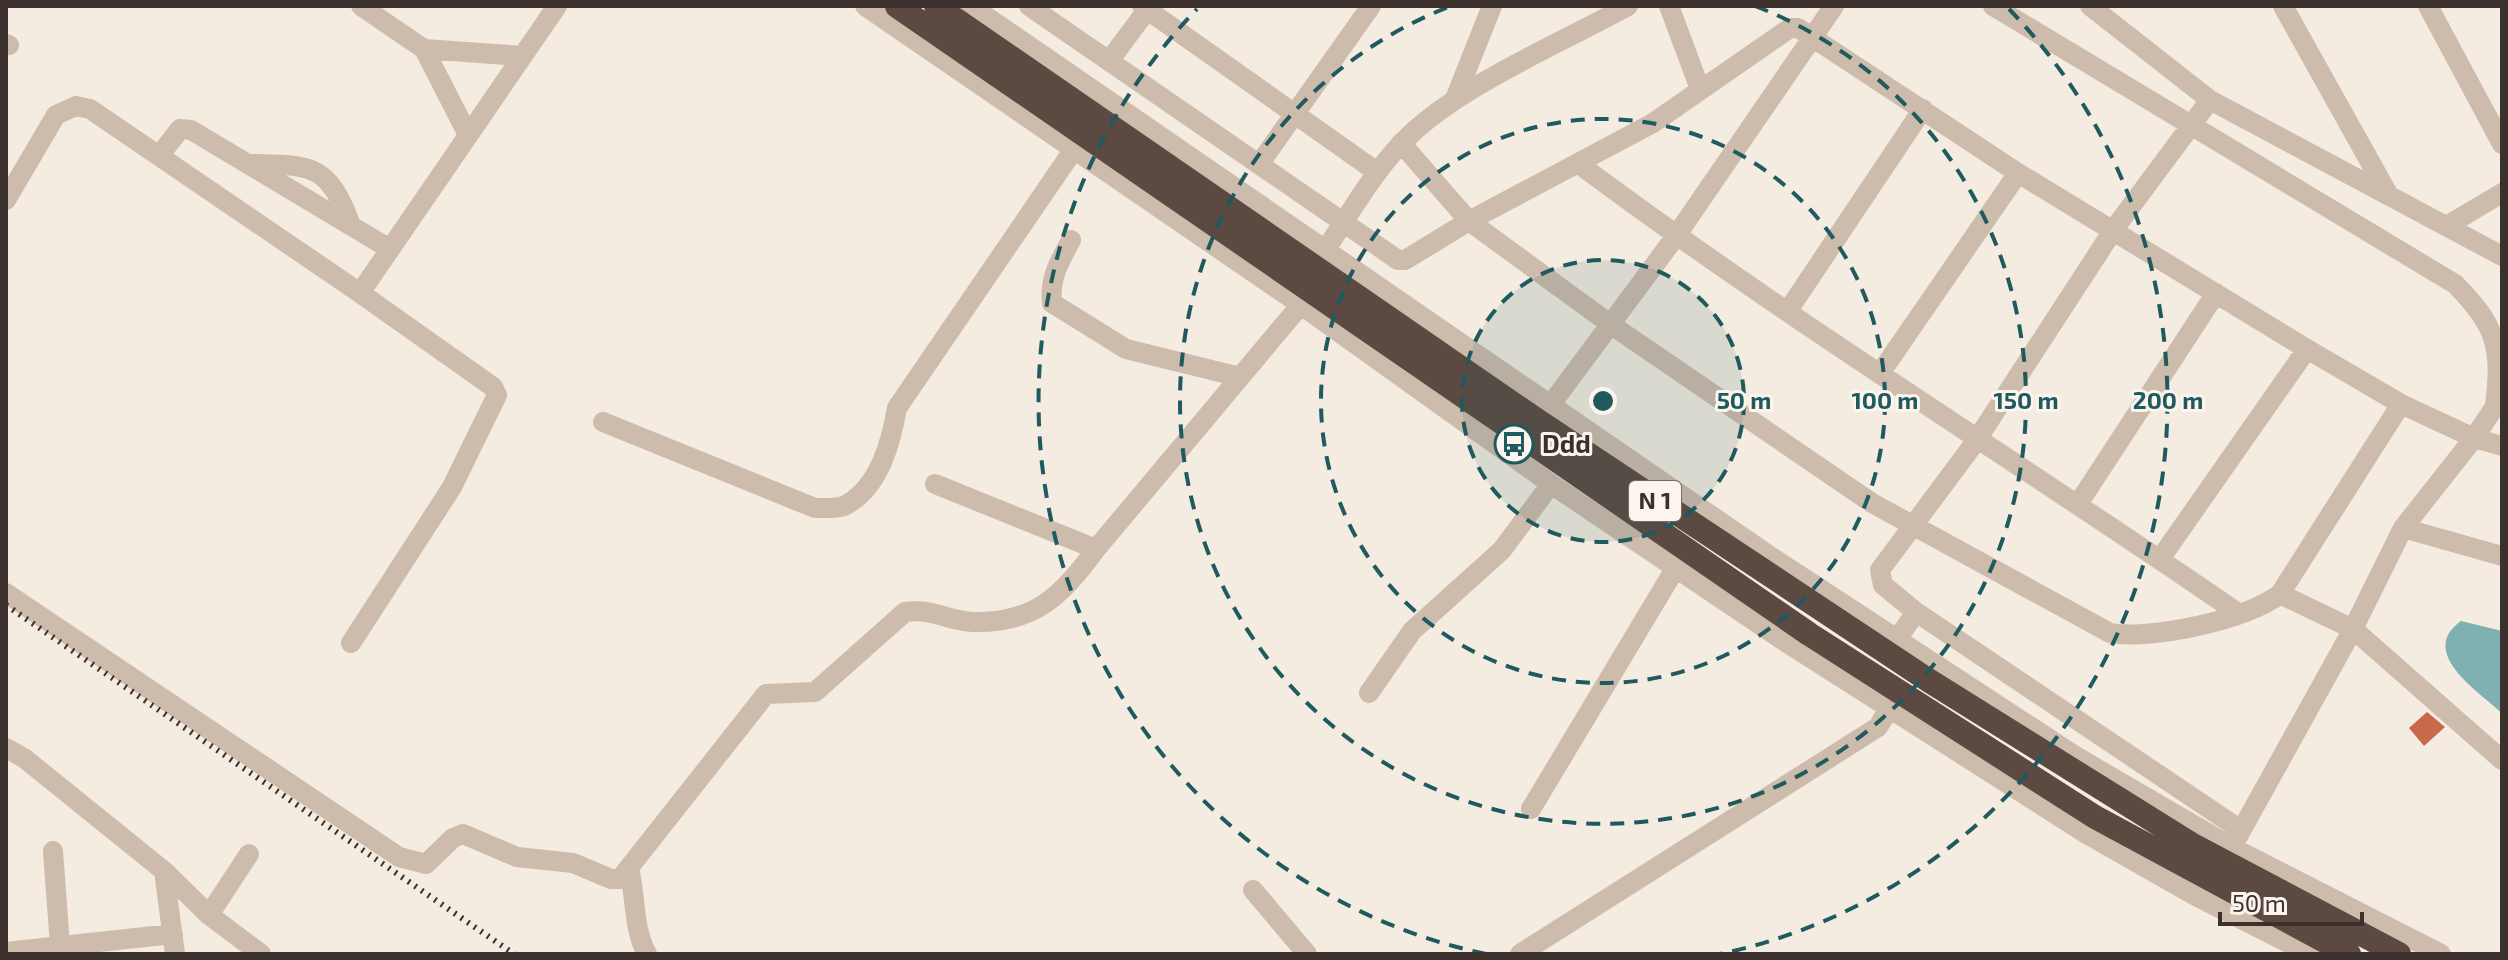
<svg xmlns="http://www.w3.org/2000/svg" width="2508" height="960" viewBox="0 0 2508 960" font-family="'Exo 2',sans-serif">
<style>
.water{fill:#7fb0b2}
.building{fill:#c8694b}
.lines{fill:none;stroke-linecap:round;stroke-linejoin:round}
.minor{stroke:#cdbbac;stroke-width:20}
.highway{stroke:#5c4a42;stroke-width:24}
.rail{stroke:#3b302b;stroke-width:6;stroke-dasharray:2 6;stroke-linecap:butt}
.ring{fill:none;stroke:#1f5a5e;stroke-width:4;stroke-dasharray:14 10}
.labels{text-anchor:middle;stroke-width:6;stroke-linejoin:round;paint-order:stroke}
.shield{fill:#fbf5ee;stroke:#756b66;stroke-width:2}
.shield-label{font-size:24px;font-weight:bold;fill:#3b302b}
.poi-label{font-size:26px;font-weight:bold;fill:#3b302b;stroke:#fbf5ee;text-anchor:start}
.centre{fill:#1f5a5e;stroke:#fbf5ee;stroke-width:4}
.ring-label{font-size:24px;text-anchor:middle;font-weight:bold;fill:#1f5a5e;stroke:#fbf5ee;stroke-width:6;stroke-linejoin:round;paint-order:stroke}
</style>
<rect width="100%" height="100%" fill="#f4ebe1"/>
<!-- water -->
<path class="water" d="M 2461,621 L 2502,631 L 2502,713 C 2478,691 2417,652 2461,621 Z"/>
<!-- building -->
<path class="building" d="M 2427,712 L 2445,727 L 2424,746 L 2409,728 Z"/>
<g class="lines">
<!-- minor -->
<path class="minor" d="M 361,6 L 424,49 L 522,56
M 865,6 L 1301,305 L 1551,484 L 1781,639 L 2085,833 L 2194,895 L 2310,954
M 971,6 L 1770,556 L 2077,757 L 2233,848 L 2441,954
M 1029,6 L 1398,260 L 1405,260 L 1469,221 L 1653,123 L 1790,28 L 1798,28 L 2018,173 L 2307,349 L 2401,404 L 2474,438 L 2502,446
M 1142,6 L 1377,172
M 1669,6 L 1700,89
M 1993,6 L 2455,284 C 2497,326 2502,348 2495,406
M 2090,6 L 2210,100 L 2502,256
M 2283,6 L 2388,194
M 2428,6 L 2502,144
M 6,44 L 9,45
M 424,49 L 468,135
M 1109,61 L 1150,6
M 1455,99 L 1492,6
M 1401,143 L 1469,221 L 1610,324 L 1872,503 L 2110,633 C 2152,640 2246,620 2280,594 L 2401,404
M 159,156 L 180,129 L 191,130 L 390,249
M 1260,163 L 1371,6
M 250,164 C 313,165 328,164 351,225
M 1579,164 C 1792,323 2019,462 2238,613
M 6,200 L 56,115 L 76,106 L 90,109 L 360,293
M 2448,225 L 2502,193
M 1071,240 C 1060,261 1049,278 1052,303 L 1126,349 L 1240,377
M 1319,259 C 1346,221 1368,179 1400,145 C 1451,89 1559,44 1628,6
M 1789,309 L 1923,109
M 1881,372 L 2018,173
M 1543,415 L 1676,236 L 1834,6
M 603,422 L 815,508 C 824,508 839,509 846,505 C 880,486 891,442 897,408 L 1081,139
M 935,484 L 1096,549
M 2078,504 L 2216,293
M 2403,528 L 2502,556
M 2160,559 L 2307,349
M 6,593 L 399,857 L 426,864 L 453,838 L 463,834 L 517,857 L 573,863 L 611,879 L 620,879 L 766,694 L 815,692 L 905,612 C 933,608 948,621 973,622 C 1034,624 1063,595 1096,549 L 1309,295
M 2280,594 L 2353,629 L 2502,760
M 1916,612 L 2241,830
M 1898,638 L 1916,612 L 1883,585 L 1880,570 L 1976,441 L 2114,229 L 2210,100
M 351,643 L 452,487 L 497,395 L 493,387 L 360,293 L 557,6
M 1369,693 L 1412,631 L 1502,550 L 1551,484
M 6,748 L 24,758 L 164,871 L 209,915 L 261,954
M 1531,809 L 1681,559
M 53,851 L 60,946
M 2226,858 L 2353,629 L 2403,528 L 2474,438 L 2502,396
M 629,868 C 636,897 633,929 647,954
M 164,871 L 175,954
M 1253,890 L 1307,954
M 209,915 L 249,854
M 6,952 L 173,934
M 1520,954 L 1878,727 L 1898,694"/>
<!-- highway -->
<path class="highway" d="M 897,6 L 1809,634 L 2095,817 L 2349,954
M 936,6 L 1538,421 L 1928,680 L 2191,844 L 2399,954"/>
<!-- rail -->
<path class="rail" d="M 6,605 L 514,954"/>
</g>
<!-- distance rings -->
<circle cx="1603" cy="401" r="141" fill="#1f5a5e" fill-opacity=".12"/>
<g class="ring">
<circle cx="1603" cy="401" r="141"/>
<circle cx="1603" cy="401" r="282"/>
<path d="M1755 6A423 423 0 1 1 1451 6"/>
<path d="M1486 954A565 565 0 0 1 1197 9M2009 9A565 565 0 0 1 1720 954"/>
</g>
<!-- icons -->
<defs>
<g id="bus-ring" transform="scale(2)"><circle r="9.5" fill="#fbf5ee" stroke="#1f5a5e" stroke-width="1.5"/><path d="M-5-6H5V4H4V6H2V4H-2V6H-4V4H-5ZM-3.5-4V0h7V-4ZM-3.5 1.2v1.5H-2V1.2ZM2 1.2v1.5H3.5V1.2Z" fill="#1f5a5e"/></g>
</defs>
<g fill-rule="evenodd">
<use href="#bus-ring" x="1514" y="444"/>
</g>
<g class="labels">
<!-- shield labels -->
<rect class="shield" x="1629" y="481" width="52" height="40" rx="6"/>
<g class="shield-label">
<text x="1655" y="509">N 1</text>
</g>
<!-- poi labels -->
<g class="poi-label">
<text x="1542" y="453">Ddd</text>
</g>
</g>
<circle cx="1603" cy="401" r="12" class="centre"/>
<g class="ring-label">
<text x="1744" y="409">50 m</text>
<text x="1885" y="409">100 m</text>
<text x="2026" y="409">150 m</text>
<text x="2168" y="409">200 m</text>
</g>
<!-- border -->
<rect width="2508" height="960" fill="none" stroke="#3b302b" stroke-width="16"/>
<!-- scale -->
<path d="M2220 912v12h142v-12" fill="none" stroke="#3b302b" stroke-width="4"/>
<text x="2232" y="912" font-size="24" fill="#3b302b" stroke="#fbf5ee" stroke-width="6" paint-order="stroke">50 m</text>
</svg>
